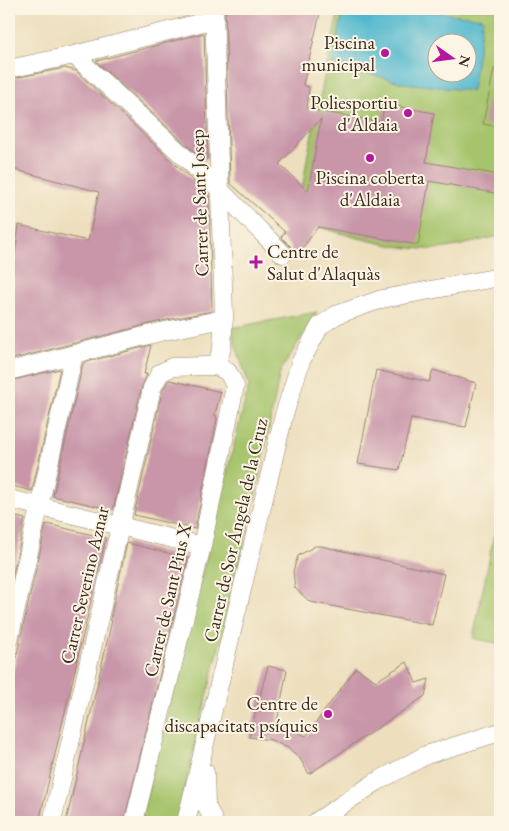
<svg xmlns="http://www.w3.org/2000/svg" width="509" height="831" viewBox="0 0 509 831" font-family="'EB Garamond',serif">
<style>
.green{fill:#a6c46c;stroke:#707745;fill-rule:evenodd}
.water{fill:#50b7ce;stroke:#467076;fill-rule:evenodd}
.building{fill:#c895a9;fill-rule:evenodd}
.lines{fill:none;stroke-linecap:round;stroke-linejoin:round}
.minor-casing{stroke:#94846e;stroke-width:19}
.minor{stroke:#fff;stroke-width:18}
.poi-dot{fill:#b5179e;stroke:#fcf5e5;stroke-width:2}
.labels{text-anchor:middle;stroke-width:4;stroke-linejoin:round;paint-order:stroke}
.poi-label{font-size:19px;fill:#3b2a1e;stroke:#fcf5e5;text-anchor:end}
.street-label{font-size:19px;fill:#3b2a1e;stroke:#fcf5e5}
</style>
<rect width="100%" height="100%" fill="#fcf5e5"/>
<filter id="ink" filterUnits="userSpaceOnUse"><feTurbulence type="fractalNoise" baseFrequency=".02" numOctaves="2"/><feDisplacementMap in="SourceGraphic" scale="10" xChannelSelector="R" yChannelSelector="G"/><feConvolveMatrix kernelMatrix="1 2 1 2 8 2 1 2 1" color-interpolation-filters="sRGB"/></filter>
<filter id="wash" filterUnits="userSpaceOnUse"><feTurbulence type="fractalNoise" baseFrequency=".0096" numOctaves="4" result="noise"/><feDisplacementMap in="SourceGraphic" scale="20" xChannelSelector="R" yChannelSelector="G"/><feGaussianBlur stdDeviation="1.12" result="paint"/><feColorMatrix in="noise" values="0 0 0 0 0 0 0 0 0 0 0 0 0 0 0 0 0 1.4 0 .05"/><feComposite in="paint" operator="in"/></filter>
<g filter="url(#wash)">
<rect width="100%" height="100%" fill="#eddfbd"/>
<!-- green -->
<path class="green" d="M 339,9 L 500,9 L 500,236 C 480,240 456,248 436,249 C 394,251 338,232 297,221 L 308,153 ZM 436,42 L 466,42 L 466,72 L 436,72 Z
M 317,312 L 280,372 L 253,508 L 181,803 L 179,822 L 140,822 L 249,385 L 230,328 Z
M 496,525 L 500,526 L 500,644 L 473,638 Z"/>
<!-- water -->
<path class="water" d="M 351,9 L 408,9 L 483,18 L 472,91 L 404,83 L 332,64 L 343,13 ZM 436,42 L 466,42 L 466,72 L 436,72 Z"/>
<g id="blocks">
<!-- building -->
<path class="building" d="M 225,9 L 321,9 L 303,85 L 309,87 L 307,109 L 381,122 L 385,104 L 434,113 L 426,162 L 500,175 L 500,194 L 429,181 L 418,245 L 318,227 L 296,257 L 293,255 L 291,247 L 281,237 L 285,232 L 230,183 ZM 321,119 L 308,191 L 279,164 Z
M 204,33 L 208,158 L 203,160 L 96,61 Z
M 65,68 L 76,71 L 209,196 L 212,311 L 157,322 L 9,360 L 9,299 L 19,225 L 88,241 L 99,192 L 9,168 L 9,79 Z
M 494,69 L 500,69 L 500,127 L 483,124 Z
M 151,345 L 144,374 L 147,374 L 142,386 L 113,510 L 53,496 L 83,363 Z
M 60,369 L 32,491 L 9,485 L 9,381 Z
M 376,370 L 429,382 L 433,370 L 476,383 L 466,427 L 411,419 L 399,470 L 358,464 Z
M 170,380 L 221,392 L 215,414 L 217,419 L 195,529 L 134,515 L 162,392 L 168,381 Z
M 9,515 L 25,519 L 9,592 Z
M 47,524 L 106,538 L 39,822 L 9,822 L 9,689 L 46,525 Z
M 127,543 L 188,558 L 124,822 L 66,822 L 112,620 L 110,620 Z
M 315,546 L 321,546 L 444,574 L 432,625 L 310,602 L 295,588 L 293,571 L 298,556 Z
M 407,662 L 416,683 L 429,679 L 425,696 L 309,774 L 299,757 L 288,748 L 271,740 L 249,737 L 268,666 L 287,670 L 277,722 L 306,736 L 356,668 L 376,681 Z"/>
</g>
</g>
<g filter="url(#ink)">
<use href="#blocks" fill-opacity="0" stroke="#94846e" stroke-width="1"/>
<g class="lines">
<!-- minor casing -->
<g class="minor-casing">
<path id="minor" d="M 214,9 L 224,315 L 222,348 L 216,366
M 74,55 L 219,189 L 283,254
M 9,69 L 74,55 L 215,19
M 9,371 L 160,332 L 224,319
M 9,499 L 202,546
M 9,639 L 74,354
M 205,772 L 206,805 L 214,822
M 52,822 L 152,388 L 160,373 L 172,367 L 206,366 L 216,366 L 228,372 L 235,386 L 202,546 L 134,822
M 186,822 L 284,415 L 301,361 L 320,326 L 336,315 L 382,299 L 500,277
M 316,822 L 376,782 L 426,755 L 500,732"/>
</g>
<!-- minor -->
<use href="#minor" class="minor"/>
</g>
</g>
<!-- markers -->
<g class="poi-dot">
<circle cx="385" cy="53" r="5"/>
<circle cx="408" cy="113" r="5"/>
<circle cx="370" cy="158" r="5"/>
<path d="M253.5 254.5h5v5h5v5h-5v5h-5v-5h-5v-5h5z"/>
<circle cx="328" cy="714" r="5"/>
</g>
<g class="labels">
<!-- poi labels -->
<g class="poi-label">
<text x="375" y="49">Piscina<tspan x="375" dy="22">municipal</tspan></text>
<text x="398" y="109">Poliesportiu<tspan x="398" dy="22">d'Aldaia</tspan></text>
<text x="370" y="184" text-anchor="middle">Piscina coberta<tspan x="370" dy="22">d'Aldaia</tspan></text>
<text x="267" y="258" text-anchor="start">Centre de<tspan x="267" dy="22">Salut d'Alaquàs</tspan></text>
<text x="318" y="710">Centre de<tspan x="318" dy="22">discapacitats psíquics</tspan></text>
</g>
<!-- street labels -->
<g class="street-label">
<text transform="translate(199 203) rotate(-92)" y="7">Carrer de Sant Josep</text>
<text transform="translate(235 530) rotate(-77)" y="7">Carrer de Sor Ángela de la Cruz</text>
<text transform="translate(84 585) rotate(-77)" y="7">Carrer Severino Aznar</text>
<text transform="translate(167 600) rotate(-77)" y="7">Carrer de Sant Pius X</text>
</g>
</g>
<!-- margin -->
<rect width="509" height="831" fill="none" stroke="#fcf5e5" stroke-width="30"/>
<!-- north arrow -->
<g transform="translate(452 58) rotate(104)"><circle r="24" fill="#fcf5e5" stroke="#afa495"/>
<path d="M0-4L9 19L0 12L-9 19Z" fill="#b5179e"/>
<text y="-8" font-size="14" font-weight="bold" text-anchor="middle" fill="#3b2a1e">N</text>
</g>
</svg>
